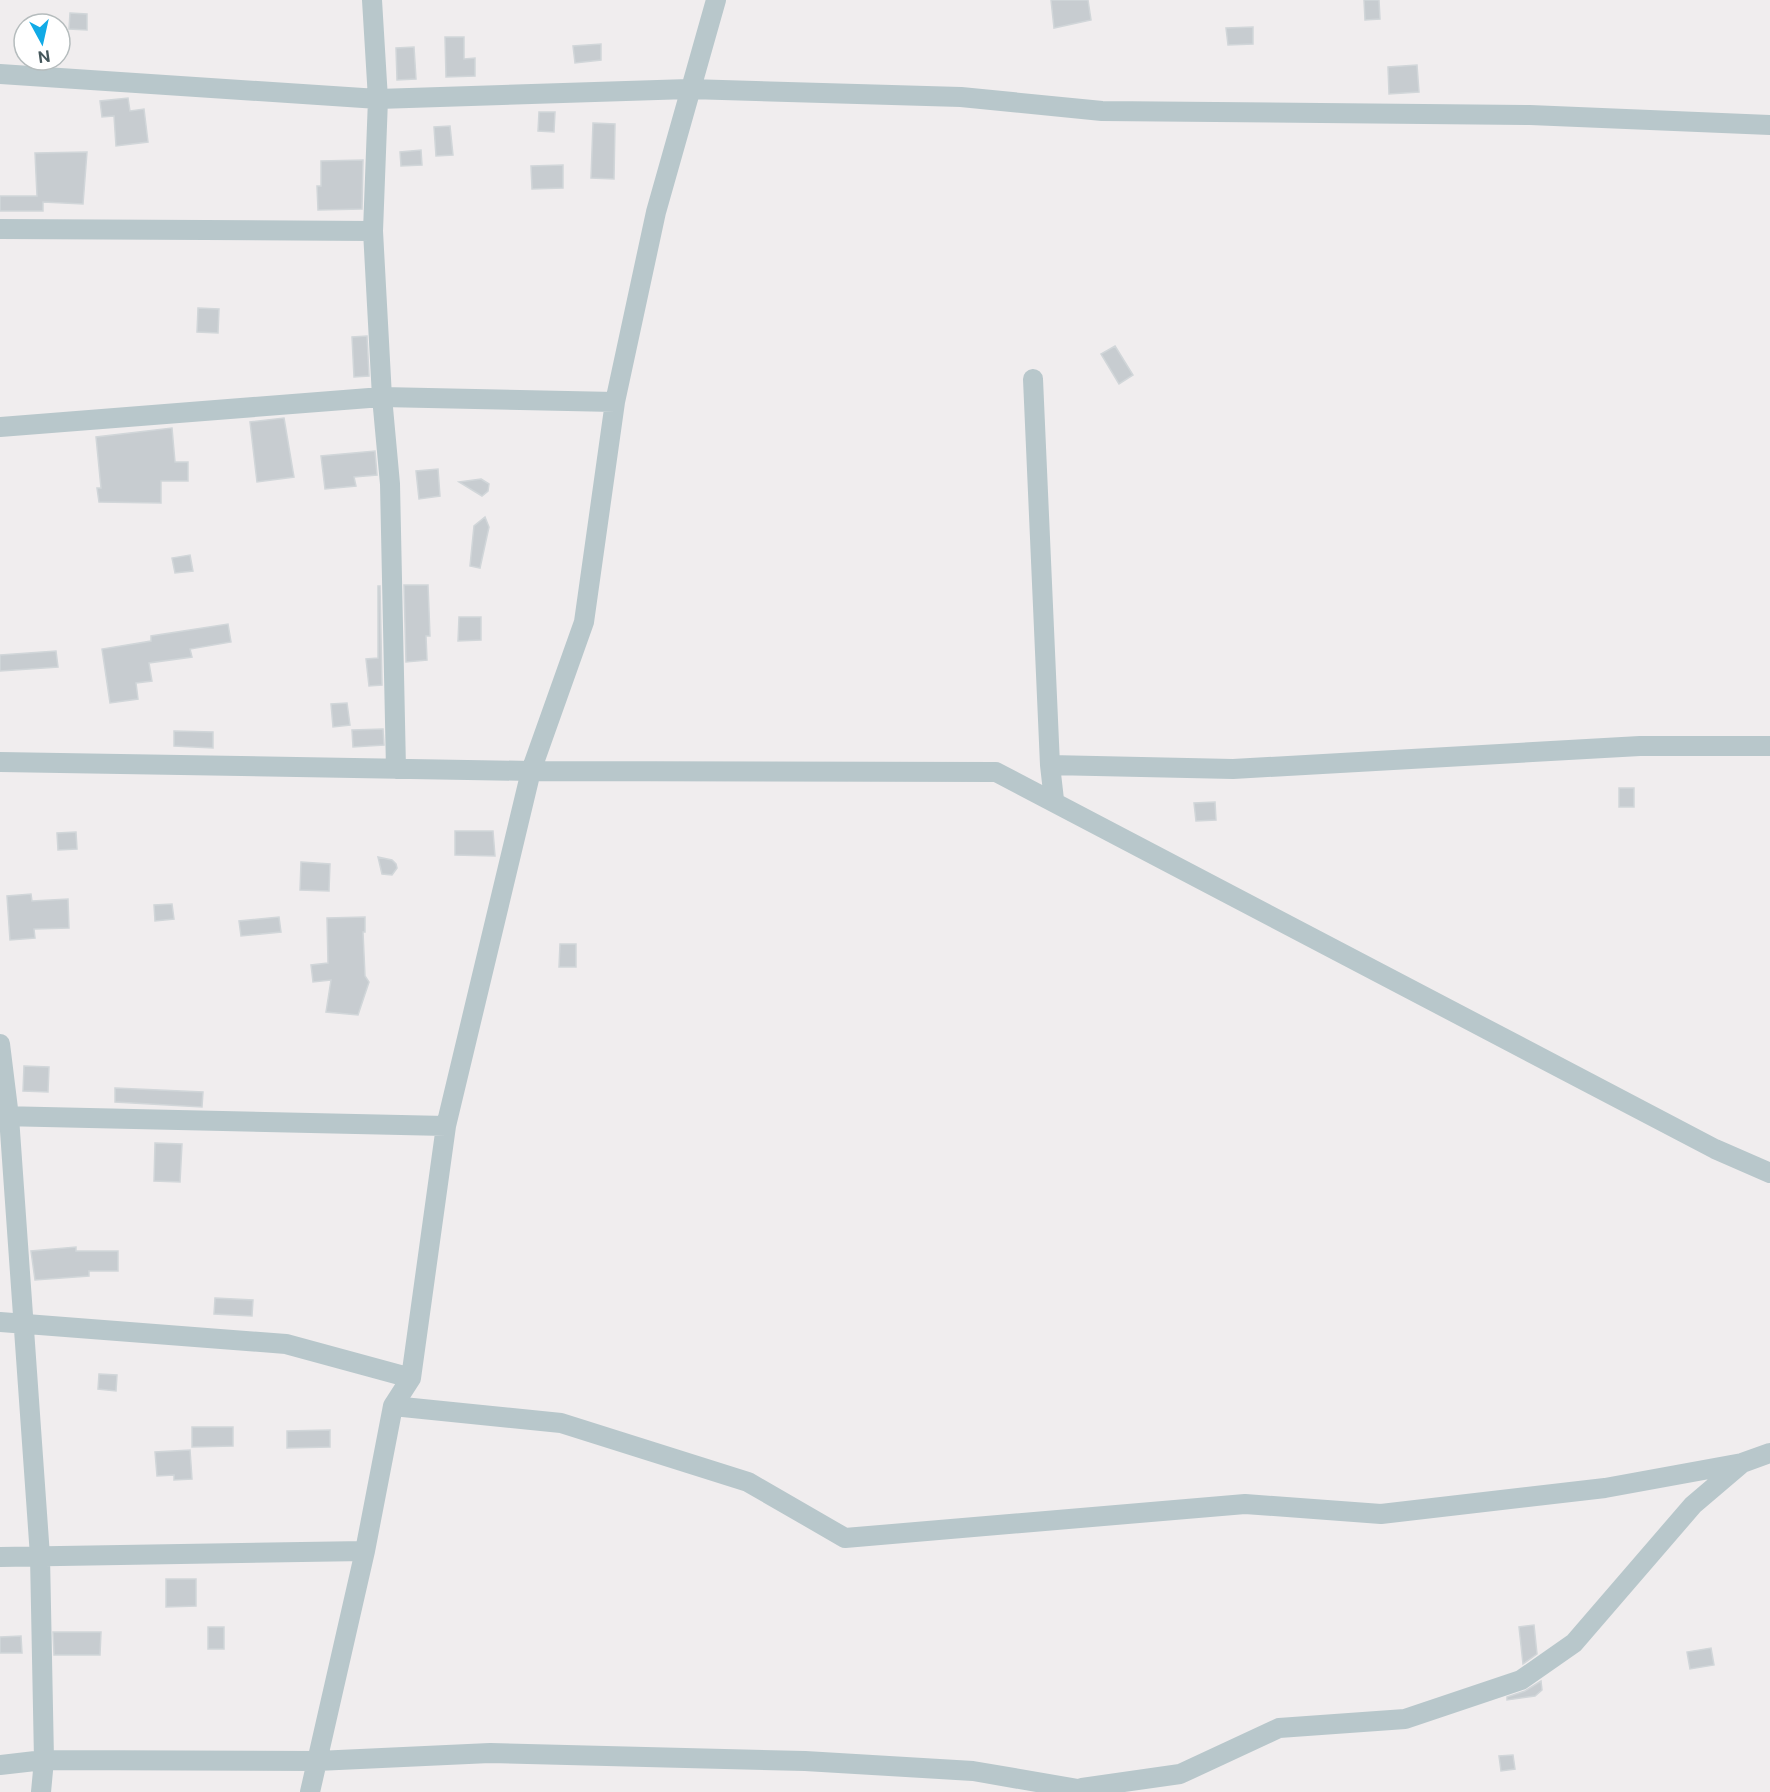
<svg xmlns="http://www.w3.org/2000/svg" width="1770" height="1792" viewBox="0 0 1770 1792" font-family="'Public Sans',sans-serif">
<style>
.building{fill:#c7ccd0;stroke:#d1d6d9;stroke-width:1.5}
.lines{fill:none;stroke-linecap:round;stroke-linejoin:round}
.minor{stroke:#b8c7cb;stroke-width:20}
</style>
<rect width="100%" height="100%" fill="#f0edee"/>
<!-- building -->
<path class="building" d="M 1051,0 L 1088,0 L 1091,20 L 1054,28 Z
M 1364,0 L 1379,0 L 1380,19 L 1365,20 Z
M 70,13 L 87,14 L 87,30 L 69,29 Z
M 1253,27 L 1253,44 L 1228,45 L 1226,28 Z
M 445,37 L 464,37 L 464,59 L 475,58 L 475,76 L 446,77 Z
M 601,44 L 601,60 L 575,63 L 573,46 Z
M 414,47 L 416,79 L 397,80 L 396,48 Z
M 1417,65 L 1419,92 L 1389,94 L 1388,67 Z
M 128,98 L 130,111 L 144,109 L 148,142 L 116,146 L 114,116 L 102,117 L 100,101 Z
M 539,112 L 555,112 L 554,132 L 538,131 Z
M 593,123 L 615,124 L 614,179 L 591,178 Z
M 450,126 L 453,155 L 436,156 L 434,127 Z
M 421,150 L 422,165 L 401,166 L 400,152 Z
M 87,152 L 83,204 L 43,202 L 43,211 L 0,211 L 0,196 L 37,196 L 35,153 Z
M 363,160 L 362,209 L 318,210 L 317,186 L 321,186 L 321,161 Z
M 563,165 L 563,188 L 532,189 L 531,166 Z
M 198,308 L 219,309 L 218,333 L 197,332 Z
M 367,336 L 369,376 L 354,377 L 352,337 Z
M 1115,346 L 1133,375 L 1119,384 L 1101,354 Z
M 284,418 L 294,477 L 257,482 L 250,422 Z
M 172,428 L 175,462 L 188,462 L 188,481 L 161,481 L 161,503 L 99,502 L 97,488 L 101,488 L 96,437 Z
M 375,451 L 377,475 L 354,477 L 356,486 L 325,489 L 321,456 Z
M 438,469 L 440,496 L 419,499 L 416,471 Z
M 481,479 L 489,484 L 488,491 L 482,496 L 459,482 Z
M 485,517 L 489,527 L 480,568 L 470,566 L 474,526 Z
M 190,555 L 193,571 L 175,573 L 172,558 Z
M 404,585 L 428,585 L 430,636 L 426,636 L 427,660 L 406,662 Z
M 378,586 L 380,586 L 382,685 L 369,686 L 366,659 L 378,658 Z
M 459,617 L 481,617 L 481,640 L 458,641 Z
M 228,624 L 231,642 L 190,649 L 192,657 L 149,663 L 152,681 L 136,683 L 138,699 L 110,703 L 102,649 L 151,641 L 151,636 Z
M 56,651 L 58,667 L 0,671 L 0,655 Z
M 347,703 L 350,725 L 333,727 L 331,704 Z
M 383,729 L 384,745 L 353,747 L 352,730 Z
M 174,731 L 213,732 L 213,748 L 174,746 Z
M 1619,788 L 1634,788 L 1634,807 L 1619,807 Z
M 1215,802 L 1216,820 L 1196,821 L 1194,803 Z
M 455,831 L 493,831 L 495,856 L 455,855 Z
M 76,832 L 77,849 L 58,850 L 57,833 Z
M 378,857 L 392,860 L 396,864 L 397,868 L 392,875 L 382,874 Z
M 301,862 L 330,864 L 329,891 L 300,890 Z
M 31,894 L 32,901 L 68,899 L 69,928 L 34,929 L 35,938 L 10,940 L 7,896 Z
M 172,904 L 174,919 L 155,921 L 154,905 Z
M 279,917 L 281,932 L 241,936 L 239,921 Z
M 365,917 L 365,932 L 363,932 L 365,976 L 369,982 L 358,1015 L 326,1012 L 331,980 L 313,982 L 311,965 L 328,963 L 327,918 Z
M 560,944 L 576,944 L 576,967 L 559,967 Z
M 24,1066 L 49,1067 L 48,1092 L 23,1091 Z
M 115,1088 L 203,1092 L 202,1107 L 115,1102 Z
M 155,1143 L 182,1144 L 180,1182 L 154,1181 Z
M 76,1247 L 76,1251 L 118,1251 L 118,1271 L 89,1271 L 89,1276 L 35,1280 L 31,1251 Z
M 215,1298 L 253,1300 L 252,1316 L 214,1314 Z
M 99,1374 L 117,1375 L 116,1391 L 98,1389 Z
M 192,1427 L 233,1427 L 233,1446 L 192,1447 Z
M 330,1430 L 330,1447 L 287,1448 L 287,1431 Z
M 190,1450 L 192,1479 L 174,1480 L 174,1475 L 157,1476 L 155,1452 Z
M 166,1579 L 196,1579 L 196,1606 L 166,1607 Z
M 1534,1625 L 1537,1654 L 1523,1664 L 1519,1627 Z
M 208,1627 L 224,1627 L 224,1649 L 208,1649 Z
M 53,1632 L 101,1632 L 100,1655 L 54,1655 Z
M 21,1636 L 22,1653 L 0,1653 L 0,1637 Z
M 1711,1648 L 1714,1665 L 1690,1669 L 1687,1652 Z
M 1541,1681 L 1542,1690 L 1535,1696 L 1507,1700 L 1507,1697 L 1525,1691 Z
M 1513,1755 L 1515,1769 L 1501,1771 L 1499,1756 Z"/>
<g class="lines">
<!-- minor -->
<path class="minor" d="M 372,0 L 378,99 L 373,231 L 382,397 L 390,484 L 396,769
M 0,74 L 378,99 L 689,89 L 961,97 L 1102,111 L 1530,115 L 1770,125
M 0,229 L 373,231
M 1033,379 L 1050,765 L 1054,800
M 0,427 L 382,397 L 615,402
M 0,762 L 531,771 L 996,772 L 1715,1149 L 1770,1173
M 1050,765 L 1233,769 L 1640,746 L 1770,746
M 0,1044 L 9,1117 L 40,1556 L 44,1760 L 41,1792
M 0,1116 L 446,1126
M 0,1322 L 286,1344 L 411,1378
M 393,1406 L 561,1423 L 748,1482 L 845,1538 L 1245,1504 L 1381,1514 L 1605,1488 L 1742,1463 L 1770,1453
M 0,1557 L 365,1551
M 0,1765 L 44,1760 L 317,1761 L 490,1753 L 805,1761 L 973,1771 L 1095,1792
M 1082,1788 L 1180,1774 L 1279,1728 L 1405,1719 L 1521,1680 L 1574,1643 L 1693,1505 L 1740,1465
M 310,1792 L 365,1551 L 393,1406 L 411,1378 L 446,1126 L 531,771 L 584,622 L 615,402 L 656,212 L 716,0"/>
</g>
<!-- north arrow -->
<g transform="translate(42 42) rotate(172)"><circle r="28" fill="#ffffff" stroke="#b5bcbd" stroke-width="1.5"/>
<path d="M0-4.5L10 22L0 15L-10 22Z" fill="#11aae6"/>
<text y="-9" font-size="16" font-weight="bold" text-anchor="middle" fill="#45575b">N</text>
</g>
</svg>
